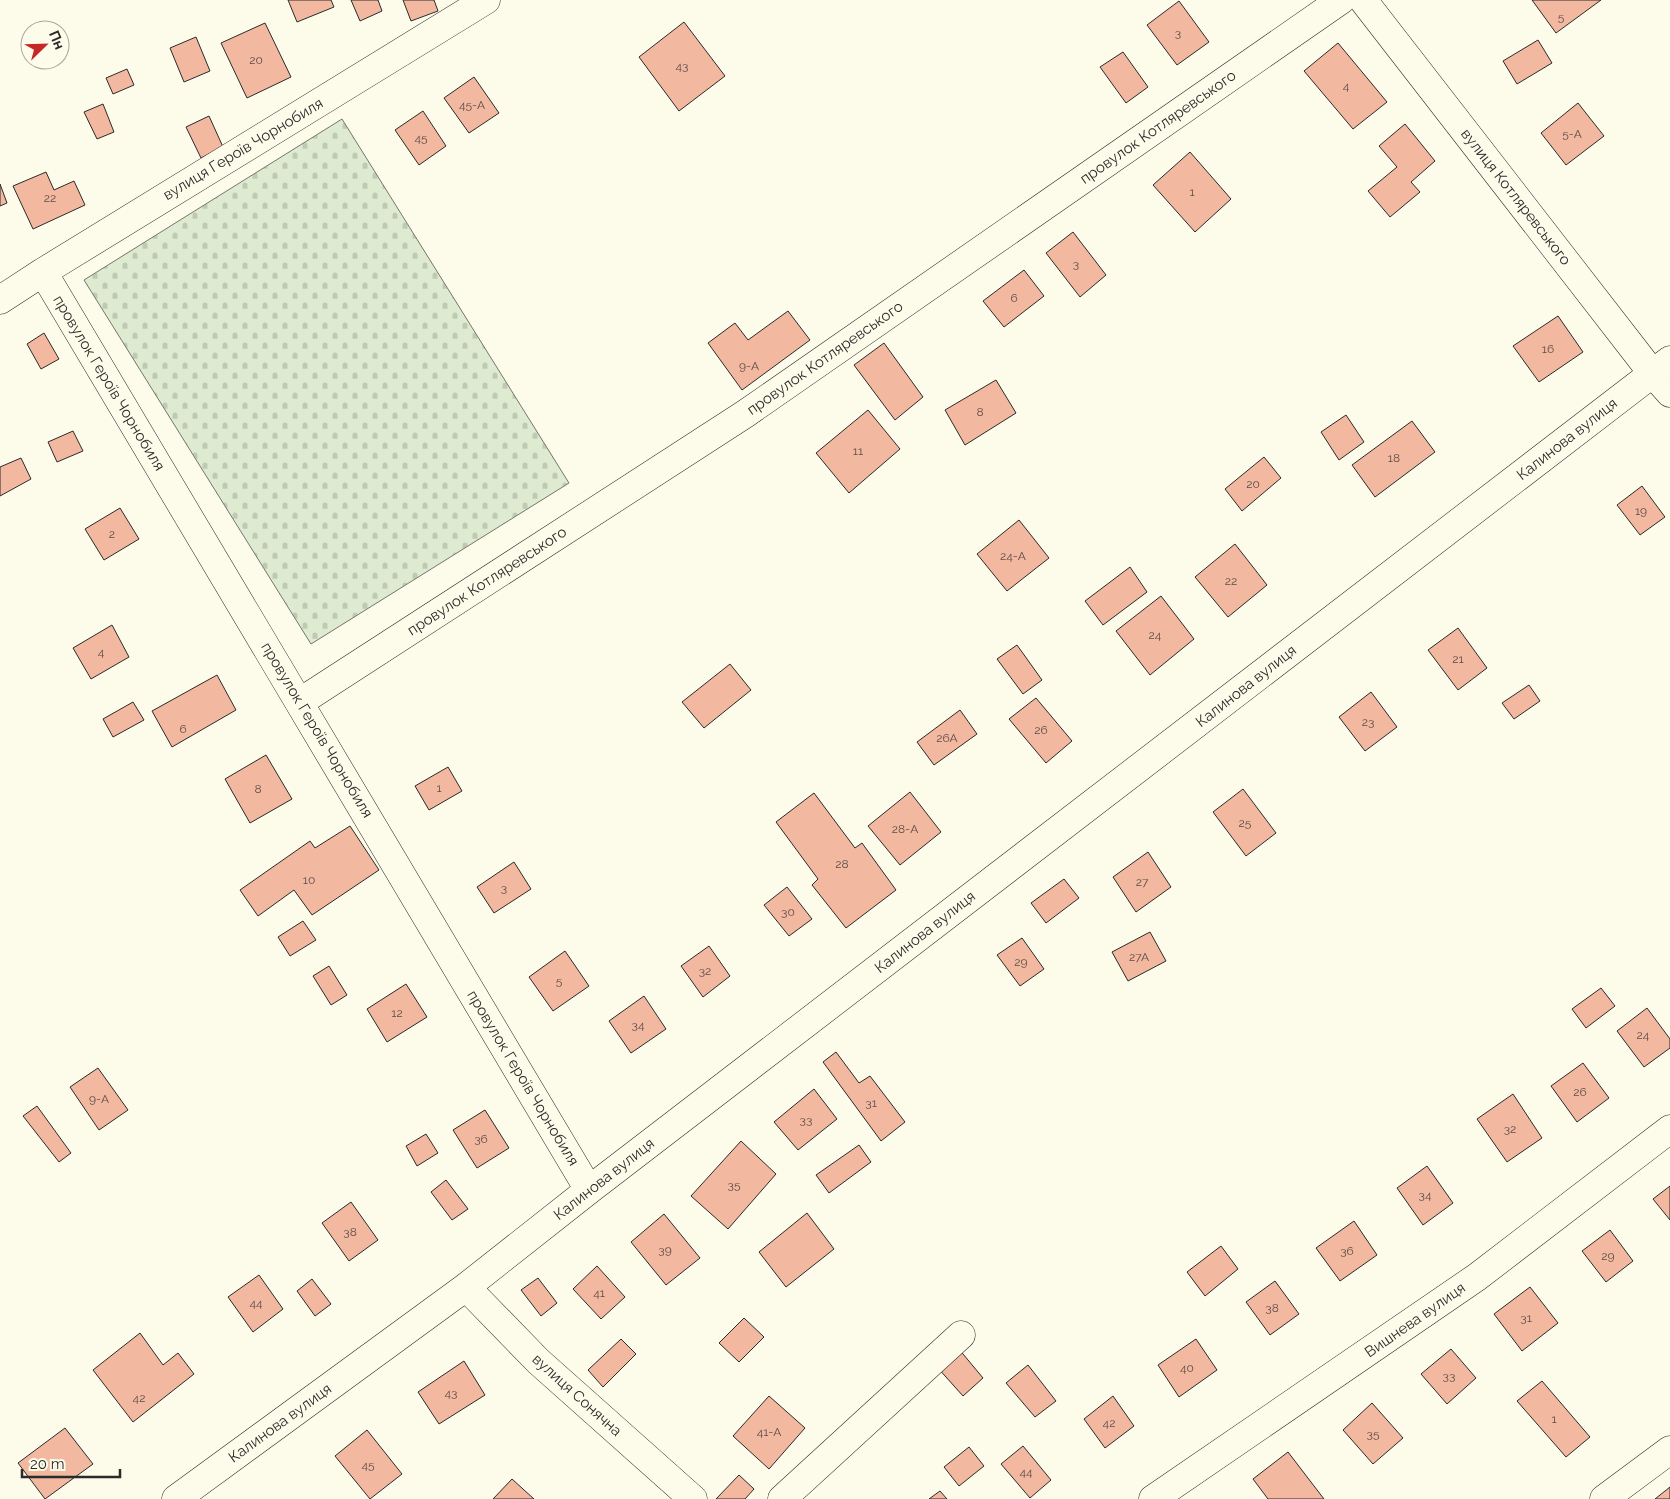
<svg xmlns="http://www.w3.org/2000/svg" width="1670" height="1499" viewBox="0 0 1670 1499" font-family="Raleway,sans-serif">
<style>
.cemetery{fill:url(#cemetery-stones);stroke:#74746e}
.building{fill:#f2b8a0;stroke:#2b2b2b}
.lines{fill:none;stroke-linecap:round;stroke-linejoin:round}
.minor-casing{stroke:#2b2b2b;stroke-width:29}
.minor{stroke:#fdfbea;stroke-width:28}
.labels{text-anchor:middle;stroke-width:4;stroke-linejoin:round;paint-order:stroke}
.number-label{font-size:12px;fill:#5d4e48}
.street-label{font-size:15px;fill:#2b2b2b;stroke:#fdfbea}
</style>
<defs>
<pattern id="cemetery-stones" width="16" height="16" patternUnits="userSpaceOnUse" patternTransform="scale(1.25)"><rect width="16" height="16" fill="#deebd1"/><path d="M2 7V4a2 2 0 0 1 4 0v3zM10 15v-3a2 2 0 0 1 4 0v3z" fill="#bfcab4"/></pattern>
</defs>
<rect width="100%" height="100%" fill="#fdfbea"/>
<!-- cemetery -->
<path class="cemetery" d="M 342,119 L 569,483 L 311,644 L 84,280 Z"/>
<!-- building -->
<path class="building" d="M 288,0 L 331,0 L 334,7 L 297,22 Z
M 351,0 L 378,0 L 382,11 L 360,21 Z
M 403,0 L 434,0 L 438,11 L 411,21 Z
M 1532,0 L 1601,0 L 1556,33 Z
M 1179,1 L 1209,42 L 1177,65 L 1147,25 Z
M 684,22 L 725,76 L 679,111 L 639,57 Z
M 265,23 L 291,77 L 247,98 L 221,43 Z
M 196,37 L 210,71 L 184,82 L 170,48 Z
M 1538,40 L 1552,63 L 1517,84 L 1503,61 Z
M 1338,43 L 1387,102 L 1353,129 L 1304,71 Z
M 1123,52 L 1148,87 L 1126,103 L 1100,67 Z
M 127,69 L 134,85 L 113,94 L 106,78 Z
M 474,77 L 499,113 L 469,133 L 444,98 Z
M 1578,103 L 1604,136 L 1566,165 L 1541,133 Z
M 103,104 L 114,132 L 97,139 L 84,112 Z
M 423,111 L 446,146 L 419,165 L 395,130 Z
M 209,116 L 223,147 L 201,158 L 186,127 Z
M 1405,124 L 1435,161 L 1411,182 L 1420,192 L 1390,217 L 1368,191 L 1397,167 L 1379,146 Z
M 1190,152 L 1231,199 L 1195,232 L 1153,185 Z
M 46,172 L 54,190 L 74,181 L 85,205 L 33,229 L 13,186 Z
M 0,184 L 7,203 L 0,206 Z
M 1073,232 L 1106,275 L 1080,297 L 1046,253 Z
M 1024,270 L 1044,296 L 1004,327 L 983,301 Z
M 788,311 L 810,340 L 742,390 L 708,343 L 735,323 L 748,340 Z
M 1558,316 L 1583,352 L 1539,382 L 1513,346 Z
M 44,333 L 59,359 L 41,369 L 27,344 Z
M 884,343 L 923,397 L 895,420 L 854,365 Z
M 996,380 L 1016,413 L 965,445 L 945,410 Z
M 868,410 L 900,449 L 849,493 L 816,453 Z
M 1346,415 L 1364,442 L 1339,460 L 1321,432 Z
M 1412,421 L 1435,452 L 1375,497 L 1352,465 Z
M 73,431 L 83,451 L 57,462 L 48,442 Z
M 1264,457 L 1281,478 L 1242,511 L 1225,489 Z
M 21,458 L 31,479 L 0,496 L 0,467 Z
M 1642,486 L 1665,517 L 1640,535 L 1617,505 Z
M 120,508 L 139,539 L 104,560 L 85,529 Z
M 1019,520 L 1049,558 L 1007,591 L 977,554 Z
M 1235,544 L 1267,585 L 1228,617 L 1195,577 Z
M 1130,567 L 1147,592 L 1103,625 L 1085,601 Z
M 1161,596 L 1194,639 L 1150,675 L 1116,631 Z
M 112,625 L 129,657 L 91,679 L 73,648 Z
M 1458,628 L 1487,668 L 1458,690 L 1428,650 Z
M 1017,645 L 1042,680 L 1023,694 L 997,659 Z
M 730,664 L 751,690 L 704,728 L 682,702 Z
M 217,675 L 236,710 L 172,747 L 152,711 Z
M 1529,685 L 1540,701 L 1514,719 L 1502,703 Z
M 1371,692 L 1397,727 L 1365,751 L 1339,717 Z
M 1036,698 L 1072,741 L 1046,763 L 1009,719 Z
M 133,702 L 144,720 L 113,737 L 103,719 Z
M 960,710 L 977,734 L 934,765 L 917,742 Z
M 266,755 L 292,799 L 250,823 L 225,779 Z
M 448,767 L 462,791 L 429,810 L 415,786 Z
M 1243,789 L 1276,833 L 1246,856 L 1213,812 Z
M 910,792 L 941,832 L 900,865 L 868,826 Z
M 814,793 L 855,848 L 862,843 L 896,890 L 846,928 L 812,885 L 818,879 L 776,822 Z
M 350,826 L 379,870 L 312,915 L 294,890 L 258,916 L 240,890 L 310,841 L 315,848 Z
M 1148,852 L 1171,887 L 1136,912 L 1113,877 Z
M 514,862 L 531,889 L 494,913 L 477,887 Z
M 1064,879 L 1079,898 L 1046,923 L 1031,903 Z
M 787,887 L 812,919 L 789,936 L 764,905 Z
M 303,921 L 316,940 L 290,956 L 278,937 Z
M 1150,932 L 1166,961 L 1128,981 L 1112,952 Z
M 1022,938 L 1044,969 L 1020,986 L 997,955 Z
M 709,946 L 730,976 L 703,997 L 681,966 Z
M 565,951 L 589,986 L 553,1011 L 529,977 Z
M 329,966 L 347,995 L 331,1005 L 313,976 Z
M 406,984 L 427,1017 L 387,1042 L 367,1009 Z
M 1601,988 L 1615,1006 L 1586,1028 L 1572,1009 Z
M 644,996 L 666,1029 L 631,1053 L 609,1021 Z
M 1647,1008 L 1670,1039 L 1670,1048 L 1644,1067 L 1617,1031 Z
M 836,1052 L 859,1083 L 870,1076 L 905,1122 L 881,1141 L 823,1062 Z
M 1583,1063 L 1609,1098 L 1577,1122 L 1551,1086 Z
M 98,1068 L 128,1110 L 99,1130 L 70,1087 Z
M 814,1089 L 837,1119 L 798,1150 L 774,1122 Z
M 1513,1094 L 1542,1138 L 1507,1162 L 1477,1119 Z
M 37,1106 L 71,1153 L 59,1162 L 23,1116 Z
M 485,1110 L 509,1148 L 477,1168 L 453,1130 Z
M 426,1134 L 438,1153 L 417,1166 L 406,1146 Z
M 741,1141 L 776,1174 L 728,1229 L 691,1196 Z
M 859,1145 L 871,1162 L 829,1193 L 816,1175 Z
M 1427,1166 L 1453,1203 L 1423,1225 L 1397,1188 Z
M 446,1180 L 468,1209 L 452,1220 L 431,1192 Z
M 1670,1186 L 1670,1220 L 1653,1199 Z
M 351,1202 L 378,1240 L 349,1261 L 322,1223 Z
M 807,1213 L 834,1249 L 786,1287 L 759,1252 Z
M 664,1214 L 700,1258 L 666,1285 L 631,1242 Z
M 1354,1221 L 1377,1255 L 1340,1281 L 1316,1248 Z
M 1610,1230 L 1633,1261 L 1606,1282 L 1582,1251 Z
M 1221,1246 L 1238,1269 L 1205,1296 L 1187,1272 Z
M 597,1266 L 625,1297 L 601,1319 L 573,1289 Z
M 259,1275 L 283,1309 L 253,1332 L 228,1297 Z
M 538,1278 L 557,1303 L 541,1316 L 521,1290 Z
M 312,1279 L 331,1304 L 315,1316 L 297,1291 Z
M 1275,1281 L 1299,1314 L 1270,1335 L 1246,1302 Z
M 1530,1287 L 1558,1323 L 1522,1351 L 1494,1314 Z
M 744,1318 L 764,1337 L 739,1362 L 719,1343 Z
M 140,1333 L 163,1365 L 178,1353 L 194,1374 L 133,1422 L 93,1370 Z
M 621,1339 L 636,1354 L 603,1387 L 588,1370 Z
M 1196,1339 L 1217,1370 L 1179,1397 L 1158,1365 Z
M 958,1348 L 983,1378 L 963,1396 L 937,1367 Z
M 1451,1349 L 1476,1378 L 1447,1404 L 1421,1374 Z
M 464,1361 L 485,1395 L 439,1424 L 418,1392 Z
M 1028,1365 L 1056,1401 L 1035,1417 L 1006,1383 Z
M 1542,1381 L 1590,1437 L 1566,1457 L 1517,1401 Z
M 769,1396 L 805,1428 L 769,1469 L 733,1436 Z
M 1113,1396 L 1134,1426 L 1105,1448 L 1084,1419 Z
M 1372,1403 L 1403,1438 L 1373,1464 L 1343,1430 Z
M 65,1428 L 93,1464 L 45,1499 L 18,1463 Z
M 367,1430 L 402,1474 L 370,1499 L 335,1456 Z
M 1023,1446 L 1051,1480 L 1030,1498 L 1001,1464 Z
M 969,1447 L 984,1466 L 959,1486 L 944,1467 Z
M 1288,1452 L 1324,1499 L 1268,1499 L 1253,1479 Z
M 739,1475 L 754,1489 L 745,1499 L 716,1499 Z
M 512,1479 L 534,1499 L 493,1499 Z
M 1670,1487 L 1670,1499 L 1655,1499 Z
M 940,1491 L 947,1499 L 929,1499 Z"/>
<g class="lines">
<!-- minor casing -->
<g class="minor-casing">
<path id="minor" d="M 1363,0 L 1653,374 L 1670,393
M 43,272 L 589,1190
M 0,300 L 43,272 L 486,0
M 300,702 L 745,414 L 1341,0
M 466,1287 L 538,1361 L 693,1499
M 176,1499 L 466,1287 L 589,1190 L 1670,360
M 782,1499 L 961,1335
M 1153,1499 L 1477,1277 L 1670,1129
M 1604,1499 L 1670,1450"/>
</g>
<!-- minor -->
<use href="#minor" class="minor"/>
</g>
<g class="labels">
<!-- number labels -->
<g class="number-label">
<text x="1561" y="21">5</text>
<text x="1178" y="37">3</text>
<text x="256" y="64">20</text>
<text x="682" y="70">43</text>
<text x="1346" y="90">4</text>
<text x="472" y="109">45-А</text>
<text x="1572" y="138">5-А</text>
<text x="421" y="142">45</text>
<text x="1192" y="196">1</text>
<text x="50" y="202">22</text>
<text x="1076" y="268">3</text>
<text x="1014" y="302">6</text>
<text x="1548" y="353">16</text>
<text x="749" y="370">9-А</text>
<text x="980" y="416">8</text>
<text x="858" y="455">11</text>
<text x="1394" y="462">18</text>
<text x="1253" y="488">20</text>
<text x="1641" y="515">19</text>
<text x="112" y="538">2</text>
<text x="1013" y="560">24-А</text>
<text x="1231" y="585">22</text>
<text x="1155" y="639">24</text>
<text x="101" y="656">4</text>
<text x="1458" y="663">21</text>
<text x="1368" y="726">23</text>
<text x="183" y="733">6</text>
<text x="1041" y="734">26</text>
<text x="947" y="742">26А</text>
<text x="439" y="792">1</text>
<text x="258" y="793">8</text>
<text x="1245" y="827">25</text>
<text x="905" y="833">28-А</text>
<text x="842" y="868">28</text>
<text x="309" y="884">10</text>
<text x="1142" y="886">27</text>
<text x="504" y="892">3</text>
<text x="788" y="916">30</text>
<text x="1139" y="961">27А</text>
<text x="1021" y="966">29</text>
<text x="705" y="975">32</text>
<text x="559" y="985">5</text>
<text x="397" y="1017">12</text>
<text x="638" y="1029">34</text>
<text x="1643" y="1039">24</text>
<text x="1580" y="1096">26</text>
<text x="99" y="1103">9-А</text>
<text x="871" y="1107">31</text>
<text x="806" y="1124">33</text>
<text x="1510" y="1133">32</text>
<text x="481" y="1143">36</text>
<text x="734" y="1189">35</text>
<text x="1425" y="1199">34</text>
<text x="350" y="1236">38</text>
<text x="665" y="1254">39</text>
<text x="1347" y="1255">36</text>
<text x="1608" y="1260">29</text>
<text x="599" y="1297">41</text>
<text x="256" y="1307">44</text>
<text x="1272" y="1312">38</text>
<text x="1526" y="1322">31</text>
<text x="1187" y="1372">40</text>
<text x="1449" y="1380">33</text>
<text x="451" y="1397">43</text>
<text x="139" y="1402">42</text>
<text x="1554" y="1423">1</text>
<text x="1109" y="1427">42</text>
<text x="769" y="1436">41-А</text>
<text x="1373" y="1438">35</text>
<text x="368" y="1469">45</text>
<text x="1026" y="1476">44</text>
</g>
<!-- street labels -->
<g class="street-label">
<text transform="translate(1158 127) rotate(-35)" y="5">провулок Котляревського</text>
<text transform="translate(243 149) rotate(-31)" y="5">вулиця Героїв Чорнобиля</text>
<text transform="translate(1516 197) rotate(52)" y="5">вулиця Котляревського</text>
<text transform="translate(825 358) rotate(-35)" y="5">провулок Котляревського</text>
<text transform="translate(109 383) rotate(59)" y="5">провулок Героїв Чорнобиля</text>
<text transform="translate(1567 439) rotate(-38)" y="5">Калинова вулиця</text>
<text transform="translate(487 581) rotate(-33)" y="5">провулок Котляревського</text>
<text transform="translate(1246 686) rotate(-38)" y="5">Калинова вулиця</text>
<text transform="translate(317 730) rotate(59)" y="5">провулок Героїв Чорнобиля</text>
<text transform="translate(925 932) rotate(-38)" y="5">Калинова вулиця</text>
<text transform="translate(523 1078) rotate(59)" y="5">провулок Героїв Чорнобиля</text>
<text transform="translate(604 1179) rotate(-38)" y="5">Калинова вулиця</text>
<text transform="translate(1415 1320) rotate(-35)" y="5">Вишнева вулиця</text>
<text transform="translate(577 1395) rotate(42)" y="5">вулиця Сонячна</text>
<text transform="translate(280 1423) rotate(-36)" y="5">Калинова вулиця</text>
</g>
</g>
<!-- north arrow -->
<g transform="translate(45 45) rotate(67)"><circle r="24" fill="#fdfbea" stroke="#a9a89e"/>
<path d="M0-4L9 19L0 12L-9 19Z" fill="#c62828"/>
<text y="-8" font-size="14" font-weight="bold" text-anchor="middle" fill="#2b2b2b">Пн</text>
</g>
<!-- scale -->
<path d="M22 1469v8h98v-8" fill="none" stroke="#2b2b2b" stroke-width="2.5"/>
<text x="30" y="1469" font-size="15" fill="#2b2b2b" stroke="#fdfbea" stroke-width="4" paint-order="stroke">20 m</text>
</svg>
